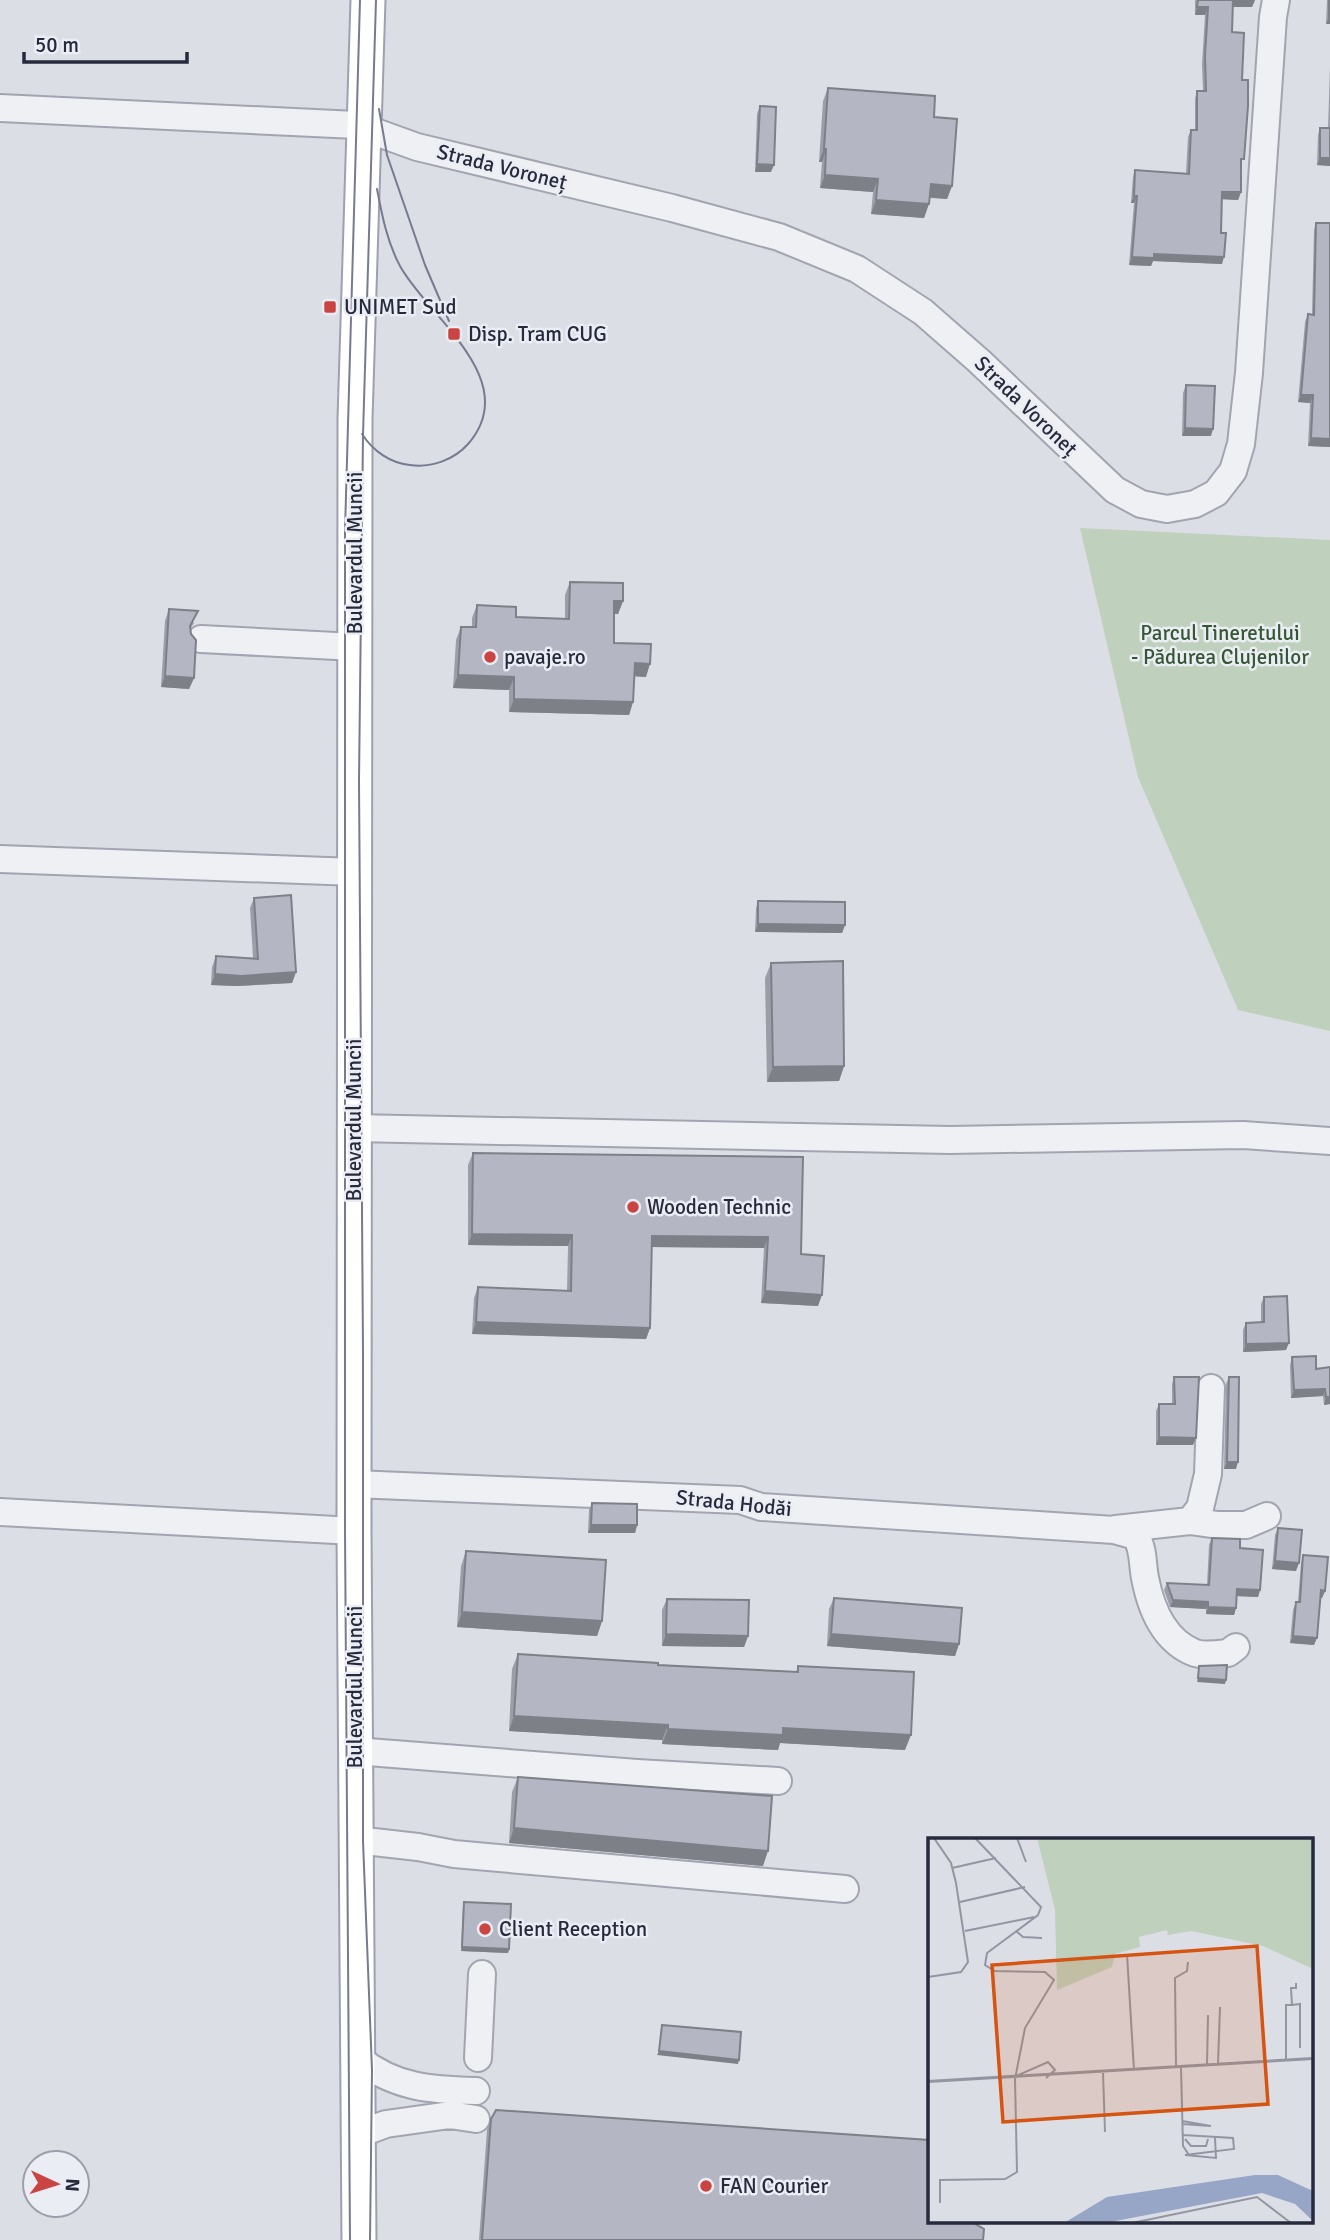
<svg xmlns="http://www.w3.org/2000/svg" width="1330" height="2240" viewBox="0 0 1330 2240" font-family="Signika,sans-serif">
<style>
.green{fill:#bfd0bd}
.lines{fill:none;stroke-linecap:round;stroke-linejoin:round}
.minor-casing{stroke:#a2a4b0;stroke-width:30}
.major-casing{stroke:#9ca1b1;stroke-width:37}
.minor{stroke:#eff0f4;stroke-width:26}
.major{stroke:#fff;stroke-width:33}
.tram{stroke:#767b8f;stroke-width:2}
.wall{fill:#9b9da8}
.shaded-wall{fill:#7e8088}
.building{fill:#b4b7c3;stroke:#7e8088;stroke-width:2}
.poi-dot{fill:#ca4542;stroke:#ebedf4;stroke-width:2.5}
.labels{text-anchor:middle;stroke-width:5;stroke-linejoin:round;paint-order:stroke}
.street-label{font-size:21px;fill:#262a3c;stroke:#ebedf4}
.poi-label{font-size:21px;fill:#262a3c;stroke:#ebedf4;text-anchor:start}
.park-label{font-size:21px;fill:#345734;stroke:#ebedf4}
.inset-road{fill:none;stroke:#9396a2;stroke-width:2}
.view{fill:#d55411;fill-opacity:0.15;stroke:#d55411;stroke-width:3.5}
.inset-edge{fill:none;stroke:#262a3c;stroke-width:3.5}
</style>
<rect width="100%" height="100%" fill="#dcdee6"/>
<!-- green -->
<path class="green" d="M 1080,528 L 1330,540 L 1330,1031 L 1238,1010 L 1138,777 Z"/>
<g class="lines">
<!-- minor casing -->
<g class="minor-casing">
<path id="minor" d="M 0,108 L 356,125 L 417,147 L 672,208 L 779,237 L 857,269 L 923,312 L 979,361 L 1115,490 L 1141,504 L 1167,509 L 1195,504 L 1216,493 L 1233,471 L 1241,444 L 1249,373 L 1273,17 L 1276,0
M 201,639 L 355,647
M 0,859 L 355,872
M 354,1128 L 950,1140 L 1243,1135 L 1330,1141
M 354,1484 L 740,1500 L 761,1507 L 1114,1530 L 1136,1536 C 1144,1550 1142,1562 1145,1578 C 1151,1609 1164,1641 1195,1653 C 1205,1656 1218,1654 1228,1653 L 1236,1647
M 0,1512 L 354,1531
M 1190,1521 L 1200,1508 L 1208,1474 L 1211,1388
M 1116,1529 L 1190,1521 L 1218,1525 L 1246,1525 L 1267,1516
M 355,1751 L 637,1773 L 778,1781
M 356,1840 L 418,1847 L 454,1854 L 845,1889
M 478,2058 L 482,1974
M 359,2059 C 395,2088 432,2090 476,2091
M 359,2134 L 386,2124 L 450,2115 L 476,2119"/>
</g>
<!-- major casing -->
<g class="major-casing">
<path id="major" d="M 359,2240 L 354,1531 L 355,419 L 368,0"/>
</g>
<!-- minor -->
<use href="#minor" class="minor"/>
<!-- major -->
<use href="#major" class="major"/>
<!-- tram -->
<path class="tram" d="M 379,109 L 387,155 L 425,265 L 449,321
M 362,434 C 373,451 390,463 410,465 C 431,468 454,460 468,444 C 524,380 427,316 400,266 C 387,242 382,215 377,189
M 350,2240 L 345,1530 L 345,531 L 360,0
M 370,2240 L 372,2070 L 363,1841 L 363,1352 L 359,781 L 363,435 L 376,0"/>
</g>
<!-- wall -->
<path class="wall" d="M 1195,0 L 1255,0 L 1252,7 L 1232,7 L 1232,32 L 1242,80 L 1241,192 L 1238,200 L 1221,199 L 1221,233 L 1222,264 L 1153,261 L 1151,266 L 1129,265 L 1134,203 L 1131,203 L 1133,177 L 1135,170 L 1186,173 L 1188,137 L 1191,130 L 1195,130 L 1195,99 L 1197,91 L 1203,91 L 1202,64 L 1205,15 L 1195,15 Z
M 1327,0 L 1330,0 L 1330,24 L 1326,24 Z
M 1330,66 L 1330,166 L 1317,165 L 1318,135 L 1320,128 L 1328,128 Z
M 828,88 L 934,117 L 952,186 L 947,199 L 930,198 L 924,218 L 871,214 L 873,192 L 820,188 L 822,162 L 819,162 L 823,101 Z
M 760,106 L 771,172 L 755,172 L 757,114 Z
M 1316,223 L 1330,223 L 1330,447 L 1308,446 L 1310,403 L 1298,402 L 1305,322 L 1308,314 L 1312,314 L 1314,230 Z
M 1186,385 L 1211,436 L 1182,436 L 1183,393 Z
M 570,582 L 623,601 L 618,614 L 614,614 L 614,643 L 646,677 L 634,676 L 633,702 L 629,715 L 509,712 L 509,690 L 453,688 L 456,640 L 461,627 L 472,627 L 472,618 L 477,605 L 516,617 L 565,619 L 565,595 Z
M 169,609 L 194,623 L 190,629 L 194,678 L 189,689 L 161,687 L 165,621 Z
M 254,898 L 296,972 L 292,983 L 237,986 L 211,985 L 212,967 L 216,956 L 253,958 L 250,908 Z
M 758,901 L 845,925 L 842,933 L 755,932 L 756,908 Z
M 771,963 L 844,1066 L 839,1081 L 767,1082 L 765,978 Z
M 473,1153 L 803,1157 L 801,1254 L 818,1306 L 761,1303 L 764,1248 L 652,1247 L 650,1328 L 646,1339 L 472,1334 L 474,1298 L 478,1287 L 567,1291 L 568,1246 L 468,1245 L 468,1165 Z
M 1264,1297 L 1286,1350 L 1243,1352 L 1243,1330 L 1246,1323 L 1261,1322 L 1261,1304 Z
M 1292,1357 L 1316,1369 L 1330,1367 L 1330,1404 L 1324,1405 L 1323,1396 L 1291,1398 L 1290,1365 Z
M 1174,1377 L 1193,1445 L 1156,1445 L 1156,1411 L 1159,1404 L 1172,1404 L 1172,1384 Z
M 1229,1377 L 1236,1469 L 1224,1469 L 1226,1384 Z
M 592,1503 L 637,1525 L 635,1533 L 588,1533 L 589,1510 Z
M 1278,1528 L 1296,1571 L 1272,1569 L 1275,1535 Z
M 1212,1538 L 1240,1548 L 1260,1590 L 1258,1597 L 1237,1596 L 1236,1608 L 1234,1615 L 1206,1614 L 1206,1609 L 1170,1607 L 1164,1590 L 1167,1583 L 1207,1585 L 1209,1545 Z
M 466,1551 L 602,1621 L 597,1636 L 457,1627 L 461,1566 Z
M 1303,1555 L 1325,1591 L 1322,1598 L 1320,1598 L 1314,1645 L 1290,1643 L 1293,1610 L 1296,1602 L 1298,1602 L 1301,1563 Z
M 834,1598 L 959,1644 L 955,1656 L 827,1646 L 829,1609 Z
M 667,1599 L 748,1636 L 744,1647 L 662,1646 L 662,1610 Z
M 518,1654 L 658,1665 L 796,1672 L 798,1666 L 905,1750 L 780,1743 L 778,1750 L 662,1744 L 662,1740 L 509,1731 L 512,1669 Z
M 518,1777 L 763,1866 L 509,1843 L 512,1792 Z
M 464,1902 L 509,1949 L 508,1953 L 461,1951 L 463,1906 Z
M 491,2119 L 974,2223 L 983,2240 L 479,2240 L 487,2130 Z"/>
<!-- shaded-wall -->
<path class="shaded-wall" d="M 1232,0 L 1255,0 L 1252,7 L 1230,7 Z
M 1197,7 L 1208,7 L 1205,15 L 1195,15 Z
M 1329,17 L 1330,17 L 1330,24 L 1326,24 Z
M 824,149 L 826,149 L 822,162 L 819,162 Z
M 1320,158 L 1330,158 L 1330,166 L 1317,165 Z
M 757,164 L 774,165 L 771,172 L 755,172 Z
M 825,175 L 878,179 L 873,192 L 820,188 Z
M 931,184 L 952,186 L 947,199 L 926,197 Z
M 1222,192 L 1241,192 L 1238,200 L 1219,199 Z
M 1134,196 L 1137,196 L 1134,203 L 1131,203 Z
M 876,200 L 929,204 L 924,218 L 871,214 Z
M 1154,254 L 1224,257 L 1222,264 L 1153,261 L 1151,266 L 1129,265 L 1132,257 Z
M 1301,395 L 1313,395 L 1310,403 L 1298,402 Z
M 1185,428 L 1213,429 L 1211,436 L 1182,436 Z
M 1311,438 L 1330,439 L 1330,447 L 1308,446 Z
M 614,601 L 623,601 L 618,614 L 609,614 Z
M 635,663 L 650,664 L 646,677 L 630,676 Z
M 458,675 L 514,677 L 509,690 L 453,688 Z
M 165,676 L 194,678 L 189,689 L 161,687 Z
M 514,699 L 633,702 L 629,715 L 509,712 Z
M 758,924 L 845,925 L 842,933 L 755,932 Z
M 296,972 L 292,983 L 237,986 L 211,985 L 215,974 Z
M 844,1066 L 839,1081 L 767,1082 L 773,1067 Z
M 472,1234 L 572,1235 L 568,1246 L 468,1245 Z
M 652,1236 L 768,1237 L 764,1248 L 648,1247 Z
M 765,1291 L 822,1295 L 818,1306 L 761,1303 Z
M 476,1322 L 650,1328 L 646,1339 L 472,1334 Z
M 1289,1343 L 1286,1350 L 1243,1352 L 1246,1344 Z
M 1325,1389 L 1323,1396 L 1291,1398 L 1294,1390 Z
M 1326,1397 L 1330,1397 L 1330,1404 L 1324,1405 Z
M 1159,1437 L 1196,1438 L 1193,1445 L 1156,1445 Z
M 1227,1462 L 1238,1462 L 1236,1469 L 1224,1469 Z
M 591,1525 L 637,1525 L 635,1533 L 588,1533 Z
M 1275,1561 L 1299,1563 L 1296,1571 L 1272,1569 Z
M 1237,1589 L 1260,1590 L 1258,1597 L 1234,1596 Z
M 1321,1590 L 1325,1591 L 1322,1598 L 1318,1598 Z
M 1173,1600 L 1208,1602 L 1206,1609 L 1170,1607 Z
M 1208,1607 L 1236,1608 L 1234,1615 L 1206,1614 Z
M 462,1612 L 602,1621 L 597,1636 L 457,1627 Z
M 666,1634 L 748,1636 L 744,1647 L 662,1646 Z
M 831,1634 L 959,1644 L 955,1656 L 827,1646 Z
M 1293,1636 L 1317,1638 L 1314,1645 L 1290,1643 Z
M 1198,1678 L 1226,1680 L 1225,1684 L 1197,1682 Z
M 514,1716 L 668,1725 L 662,1740 L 509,1731 Z
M 783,1728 L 911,1735 L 905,1750 L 780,1743 L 778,1750 L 662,1744 L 668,1729 Z
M 514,1828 L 768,1851 L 763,1866 L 509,1843 Z
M 462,1947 L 509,1949 L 508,1953 L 461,1951 Z
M 659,2051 L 739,2060 L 738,2064 L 657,2055 Z"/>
<!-- building -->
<path class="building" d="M 1198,0 L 1233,0 L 1232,32 L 1244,33 L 1242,80 L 1248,80 L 1248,106 L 1244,159 L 1241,159 L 1241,192 L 1222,192 L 1221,233 L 1226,233 L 1224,257 L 1154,254 L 1154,258 L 1132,257 L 1137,196 L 1134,196 L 1135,170 L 1189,174 L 1191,130 L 1197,130 L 1197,91 L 1206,91 L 1205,56 L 1208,7 L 1197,7 Z
M 1329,0 L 1330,0 L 1330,17 L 1329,17 Z
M 828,88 L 935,96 L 934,117 L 957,119 L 952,186 L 931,184 L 929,204 L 876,200 L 878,179 L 825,175 L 826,149 L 824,149 Z
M 760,106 L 776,107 L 774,165 L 757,164 Z
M 1320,128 L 1330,128 L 1330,158 L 1320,158 Z
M 1316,223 L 1330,223 L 1330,439 L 1311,438 L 1313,395 L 1301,395 L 1308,314 L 1314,315 Z
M 1186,385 L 1215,386 L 1213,429 L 1185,428 Z
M 570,582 L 623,583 L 623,601 L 614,601 L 614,643 L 651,644 L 650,664 L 635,663 L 633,702 L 514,699 L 514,677 L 458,675 L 461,627 L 476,627 L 477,605 L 516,607 L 516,617 L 569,619 Z
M 169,609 L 198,611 L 190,626 L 191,634 L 196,640 L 194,678 L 165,676 Z
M 291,895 L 296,972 L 241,976 L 215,974 L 216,956 L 258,959 L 254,898 Z
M 758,901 L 845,902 L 845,925 L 758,924 Z
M 843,961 L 844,1066 L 773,1067 L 771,963 Z
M 473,1153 L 803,1157 L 801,1254 L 824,1256 L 822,1295 L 765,1291 L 768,1237 L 652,1236 L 650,1328 L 476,1322 L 478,1287 L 571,1291 L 572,1235 L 472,1234 Z
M 1287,1296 L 1289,1343 L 1246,1344 L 1246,1323 L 1264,1322 L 1264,1297 Z
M 1316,1356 L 1316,1369 L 1330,1367 L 1330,1397 L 1326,1397 L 1325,1389 L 1294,1390 L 1292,1357 Z
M 1174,1377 L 1199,1377 L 1196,1438 L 1159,1437 L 1159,1404 L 1175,1404 Z
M 1229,1377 L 1239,1377 L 1238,1462 L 1227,1462 Z
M 592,1503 L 637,1504 L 637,1525 L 591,1525 Z
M 1278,1528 L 1302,1530 L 1299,1563 L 1275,1561 Z
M 1212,1538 L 1240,1539 L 1240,1548 L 1263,1550 L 1260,1590 L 1237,1589 L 1236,1608 L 1208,1607 L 1208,1602 L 1173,1600 L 1167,1583 L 1209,1585 Z
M 466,1551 L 606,1560 L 602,1621 L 462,1612 Z
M 1303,1555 L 1328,1557 L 1325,1591 L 1321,1590 L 1317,1638 L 1293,1636 L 1296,1602 L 1300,1602 Z
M 834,1598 L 962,1608 L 959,1644 L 831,1634 Z
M 667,1599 L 749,1600 L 748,1636 L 666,1634 Z
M 518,1654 L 658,1663 L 658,1665 L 798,1672 L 798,1666 L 914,1672 L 911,1735 L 783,1728 L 783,1735 L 668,1729 L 668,1725 L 514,1716 Z
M 1227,1665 L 1226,1680 L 1198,1678 L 1199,1666 Z
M 518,1777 L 772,1796 L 768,1851 L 514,1828 Z
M 464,1902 L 511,1904 L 509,1949 L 462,1947 Z
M 662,2025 L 741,2032 L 739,2060 L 659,2051 Z
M 496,2110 L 929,2140 L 929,2221 L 975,2221 L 974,2223 L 984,2229 L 983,2240 L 482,2240 L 491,2119 Z"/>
<!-- markers -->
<g class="poi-dot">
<rect x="323" y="300" width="14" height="14" rx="3.5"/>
<rect x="447" y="327" width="14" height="14" rx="3.5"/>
<circle cx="490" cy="657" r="7"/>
<circle cx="633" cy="1207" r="7"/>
<circle cx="485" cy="1929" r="7"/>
<circle cx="706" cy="2186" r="7"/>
</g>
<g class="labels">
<!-- street labels -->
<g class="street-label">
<text transform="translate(502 167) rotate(14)" y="7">Strada Voroneț</text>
<text transform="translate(1026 406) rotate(44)" y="7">Strada Voroneț</text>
<text transform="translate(355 553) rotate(-90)" y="7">Bulevardul Muncii</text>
<text transform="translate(354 1120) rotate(-90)" y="7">Bulevardul Muncii</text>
<text transform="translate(734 1503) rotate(6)" y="7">Strada Hodăi</text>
<text transform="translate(355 1687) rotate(-90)" y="7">Bulevardul Muncii</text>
</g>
<!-- poi labels -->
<g class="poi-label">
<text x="344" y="314">UNIMET Sud</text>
<text x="468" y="341">Disp. Tram CUG</text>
<text x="504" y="664">pavaje.ro</text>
<text x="647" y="1214">Wooden Technic</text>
<text x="499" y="1936">Client Reception</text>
<text x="720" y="2193">FAN Courier</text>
</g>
<!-- park labels -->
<g class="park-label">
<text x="1220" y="640">Parcul Tineretului<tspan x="1220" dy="24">- Pădurea Clujenilor</tspan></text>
</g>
</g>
<!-- overview -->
<g transform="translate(928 1838)">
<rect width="385" height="385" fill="#dcdee6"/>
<path d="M 109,0 L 385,0 L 385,131 L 335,108 L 263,93 L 240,97 L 239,92 L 211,99 L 212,109 L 187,116 L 184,129 L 129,152 L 127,72 Z" fill="#bfd0bd"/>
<path d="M 327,337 L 350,337 L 385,353 L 385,383 L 367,366 L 334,355 L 177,385 L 136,385 L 179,359 Z" fill="#97a6c6"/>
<path class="inset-road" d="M 89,0 L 98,24M 24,30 L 68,20M 32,64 L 97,49M 37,93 L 106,79M 88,93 L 95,99 L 114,100M 199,116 L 206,232M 0,139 L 33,134 L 40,124 L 28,45 L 23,25 L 6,0M 364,167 L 372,166 L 372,210M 358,222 L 358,167 L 364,167 L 363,150 L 368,150 L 368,145M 290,226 L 292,169M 279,227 L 280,177M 248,229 L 247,140 L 259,133 L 260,124M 253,230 L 255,308 L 261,317M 175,235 L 177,294M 88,238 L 120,224 L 127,232 L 118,240M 0,243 L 385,220M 0,244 L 385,221M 254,283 L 283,288 L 254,286M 255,297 L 305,300 L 306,311 L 257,317M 257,301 L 263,308 L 278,308 L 280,301M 257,317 L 288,320 L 287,300M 12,365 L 12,342 L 77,341 L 89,334 L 87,241 L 97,190 L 126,142 L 117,134 L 67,133 L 57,127 L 59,115 L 110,77 L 113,69 L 47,0M 204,385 L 329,359 L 363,385"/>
<path class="view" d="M 329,108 L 340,266 L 75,284 L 64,127 Z"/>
<rect width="385" height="385" class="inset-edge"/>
</g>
<!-- north arrow -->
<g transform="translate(56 2184) rotate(94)"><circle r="33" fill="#ebedf4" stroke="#9c9faa" stroke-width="2"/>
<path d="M0-5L12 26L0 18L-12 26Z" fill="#ca4542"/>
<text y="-10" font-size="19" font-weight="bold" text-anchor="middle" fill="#262a3c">N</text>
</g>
<!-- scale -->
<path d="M24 52v10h163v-10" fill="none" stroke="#262a3c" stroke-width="3.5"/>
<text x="35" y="52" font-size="21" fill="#262a3c" stroke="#ebedf4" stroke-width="5" paint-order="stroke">50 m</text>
</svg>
